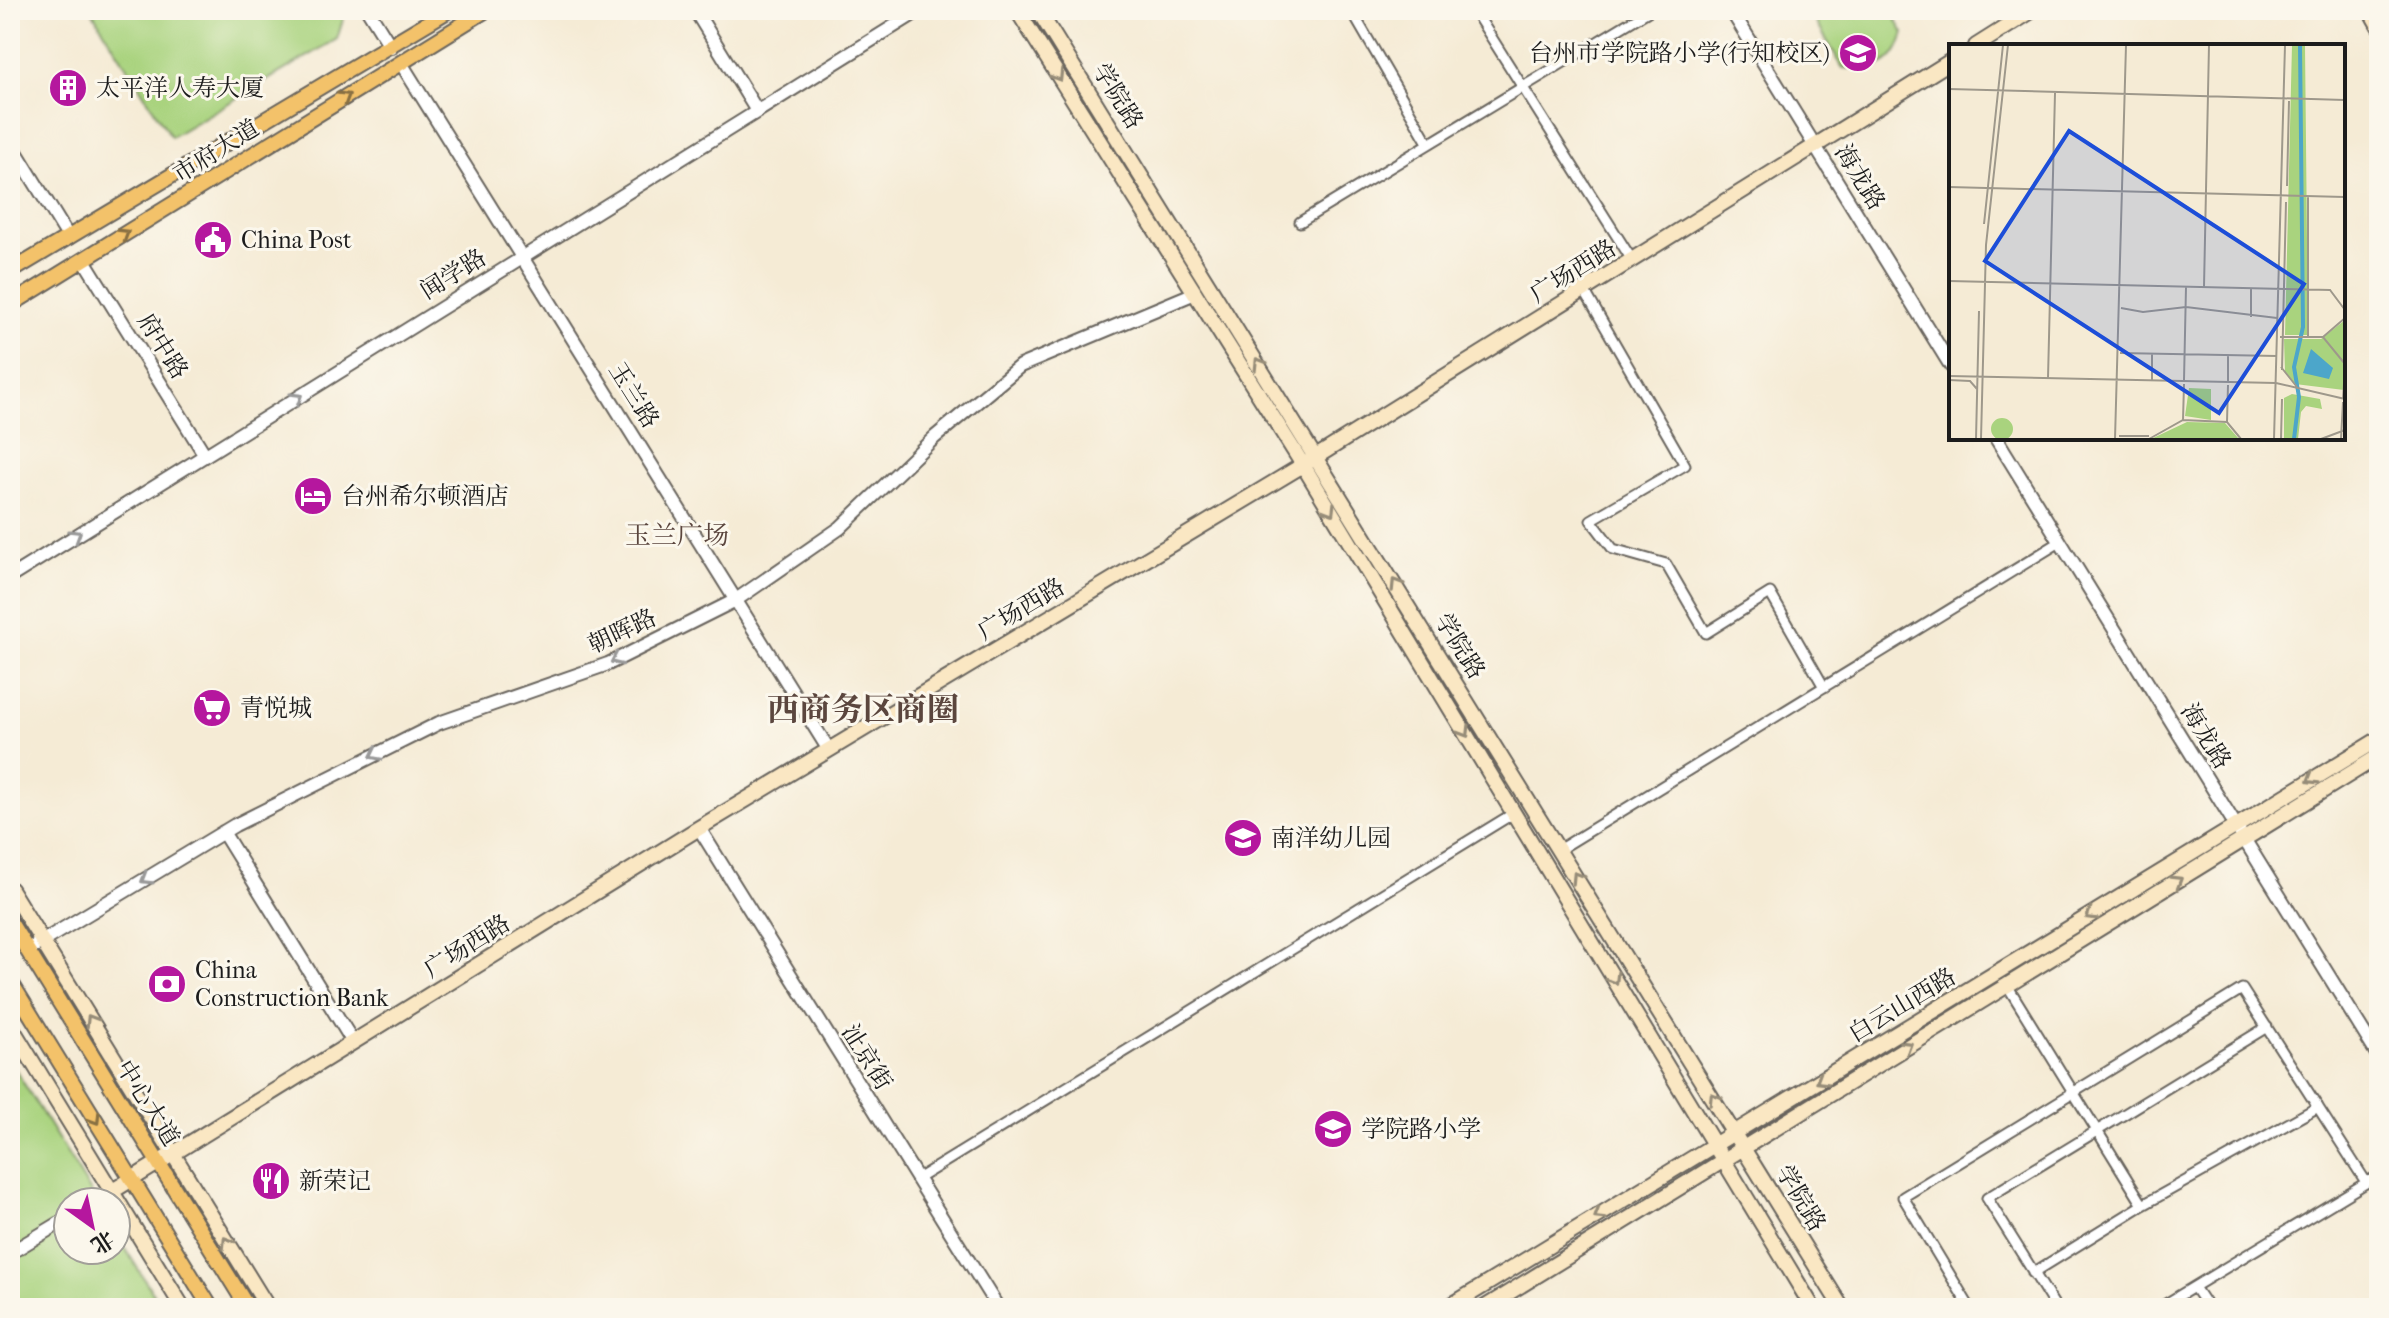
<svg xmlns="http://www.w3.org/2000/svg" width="2389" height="1318" viewBox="0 0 2389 1318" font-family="'IM FELL French Canon','Noto Serif SC',serif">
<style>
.green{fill:#a9d37e;stroke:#62784d;stroke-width:2}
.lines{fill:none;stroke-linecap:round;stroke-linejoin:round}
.minor-casing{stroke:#68645d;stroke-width:13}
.tertiary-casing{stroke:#68645d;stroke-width:16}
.secondary-casing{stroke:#68645d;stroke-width:18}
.primary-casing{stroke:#68645d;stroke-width:18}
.minor{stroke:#fff;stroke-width:9}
.tertiary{stroke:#fff;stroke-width:12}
.secondary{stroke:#fae7c3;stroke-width:14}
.primary{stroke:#f3c26a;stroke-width:14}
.oneway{stroke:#968c78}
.oneway2{stroke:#886f43}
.oneway3{stroke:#999}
.labels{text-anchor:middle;stroke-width:6;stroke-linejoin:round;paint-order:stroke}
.poi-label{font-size:24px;fill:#1c1c1c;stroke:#fbf7ec;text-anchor:start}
.street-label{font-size:24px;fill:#1c1c1c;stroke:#fbf7ec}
.neighbourhood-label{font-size:26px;fill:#5b463e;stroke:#fbf7ec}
.district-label{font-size:32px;font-weight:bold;fill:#5b463e;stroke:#fbf7ec}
.inset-river{fill:none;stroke:#4ca6ca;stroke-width:4}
.inset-road{fill:none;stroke:#9e988b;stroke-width:2}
.view{fill:#1d4ed8;fill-opacity:0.15;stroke:#1d4ed8;stroke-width:4}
.inset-edge{fill:none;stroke:#1c1c1c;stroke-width:4}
</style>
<rect width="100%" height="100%" fill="#fbf7ec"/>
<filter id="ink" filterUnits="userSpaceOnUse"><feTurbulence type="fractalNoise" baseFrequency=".0125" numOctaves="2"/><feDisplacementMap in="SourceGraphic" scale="16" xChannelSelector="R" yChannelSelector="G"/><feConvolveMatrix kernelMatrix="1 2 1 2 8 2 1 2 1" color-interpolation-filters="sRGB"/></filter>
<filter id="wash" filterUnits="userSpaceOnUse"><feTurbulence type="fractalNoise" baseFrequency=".006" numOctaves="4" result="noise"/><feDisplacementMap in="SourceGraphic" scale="32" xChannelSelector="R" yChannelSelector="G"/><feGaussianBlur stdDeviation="1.8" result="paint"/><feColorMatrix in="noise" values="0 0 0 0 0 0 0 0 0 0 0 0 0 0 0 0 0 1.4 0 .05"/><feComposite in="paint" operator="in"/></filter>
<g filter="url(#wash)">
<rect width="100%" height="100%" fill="#f5ebd5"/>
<!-- green -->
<path class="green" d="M 91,10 L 346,10 L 337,39 L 171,137 Z
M 1809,10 L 1890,10 L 1904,33 C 1895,67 1877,71 1843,68 Z
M 10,1061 L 97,1202 L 68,1202 L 68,1250 L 116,1250 L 116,1233 L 162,1308 L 10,1308 Z"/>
</g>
<g filter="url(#ink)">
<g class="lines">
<!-- minor casing -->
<g class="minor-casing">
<path id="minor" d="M 1351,10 L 1427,141
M 1474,10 L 1632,260
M 1300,222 L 1650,10
M 1584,290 L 1685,465 L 1591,520 L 1613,549 L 1666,564 L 1706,633 L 1770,593 L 1824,687
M 1560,849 L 2060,542
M 2007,985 L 2143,1205
M 917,1179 L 1514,813
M 2033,1273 L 2143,1205 L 2318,1107
M 2194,1287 L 2208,1308
M 1970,1308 L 1903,1197 L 2242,989 L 2366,1182
M 2056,1308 L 1987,1198 L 2267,1027
M 2159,1308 L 2379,1175"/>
</g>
<!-- tertiary casing -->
<g class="tertiary-casing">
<path id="tertiary" d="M 368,10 L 391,47
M 695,10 L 757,111
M 1731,10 L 1951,366
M 401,63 L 829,750
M 10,142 L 69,238
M 84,260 L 205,455
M 1996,438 L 2379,1057
M 10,577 L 920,10
M 699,828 L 998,1308
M 223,832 L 353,1042
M 28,950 L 235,825 L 439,723 L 608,664 L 736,600 L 840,528 L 935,437 L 1020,366 L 1195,293
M 94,1202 L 111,1192
M 10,1253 L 68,1218"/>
</g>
<!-- secondary casing -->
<g class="secondary-casing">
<path id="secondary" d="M 1017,10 L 1303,465 L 1813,1308
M 1038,10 L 1842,1308
M 2370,10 L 2379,26
M 1976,46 L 2033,10
M 10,889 L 268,1308
M 10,1025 L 183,1308
M 111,1192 L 699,828 L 1303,465 L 1951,61
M 1447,1308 L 2379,739
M 1484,1308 L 2379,756"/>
</g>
<!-- primary casing -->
<g class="primary-casing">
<path id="primary" d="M 10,272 L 449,10
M 10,305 L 486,10
M 10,922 L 248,1308
M 10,981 L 211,1308"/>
</g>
<!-- minor -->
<use href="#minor" class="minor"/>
<!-- tertiary -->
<use href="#tertiary" class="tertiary"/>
<!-- secondary -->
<use href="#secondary" class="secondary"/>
<!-- primary -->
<use href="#primary" class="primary"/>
</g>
<!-- one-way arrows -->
<defs><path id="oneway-chevron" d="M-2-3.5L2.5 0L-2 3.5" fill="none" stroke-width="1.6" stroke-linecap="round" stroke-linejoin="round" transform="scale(2)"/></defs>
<g class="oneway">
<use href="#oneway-chevron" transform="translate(1058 76) rotate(58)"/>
<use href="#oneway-chevron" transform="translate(1259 363) rotate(-122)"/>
<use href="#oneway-chevron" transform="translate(1330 510) rotate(59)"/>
<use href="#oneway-chevron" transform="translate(1396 584) rotate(-122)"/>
<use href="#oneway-chevron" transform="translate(1465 732) rotate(59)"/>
<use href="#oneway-chevron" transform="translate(2312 779) rotate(149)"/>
<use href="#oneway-chevron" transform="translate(1577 877) rotate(-122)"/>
<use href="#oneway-chevron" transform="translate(2177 881) rotate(-32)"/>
<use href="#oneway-chevron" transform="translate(2091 915) rotate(149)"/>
<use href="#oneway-chevron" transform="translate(1614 979) rotate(59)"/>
<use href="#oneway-chevron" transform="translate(91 1020) rotate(-122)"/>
<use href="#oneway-chevron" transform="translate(1907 1046) rotate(-32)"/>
<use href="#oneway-chevron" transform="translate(1821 1080) rotate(149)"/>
<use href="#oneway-chevron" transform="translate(1714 1098) rotate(-122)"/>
<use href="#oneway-chevron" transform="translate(1599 1215) rotate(149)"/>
<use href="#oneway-chevron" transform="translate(227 1242) rotate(-122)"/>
</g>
<g class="oneway2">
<use href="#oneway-chevron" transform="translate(345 97) rotate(-32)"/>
<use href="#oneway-chevron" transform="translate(124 234) rotate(-32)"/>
<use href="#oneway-chevron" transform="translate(95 1119) rotate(58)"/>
</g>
<g class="oneway3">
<use href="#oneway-chevron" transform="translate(297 398) rotate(-32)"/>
<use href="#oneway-chevron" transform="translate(76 535) rotate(-32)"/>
<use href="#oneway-chevron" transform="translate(616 660) rotate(155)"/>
<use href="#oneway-chevron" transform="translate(375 755) rotate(153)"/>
<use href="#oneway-chevron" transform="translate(146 879) rotate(149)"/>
</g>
</g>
<!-- icons -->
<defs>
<g id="school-disc" transform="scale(2)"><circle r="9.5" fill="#b5179e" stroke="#fbf7ec"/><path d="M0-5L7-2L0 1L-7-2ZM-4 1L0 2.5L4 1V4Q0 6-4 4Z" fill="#fff"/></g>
<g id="building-disc" transform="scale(2)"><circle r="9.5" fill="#b5179e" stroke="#fbf7ec"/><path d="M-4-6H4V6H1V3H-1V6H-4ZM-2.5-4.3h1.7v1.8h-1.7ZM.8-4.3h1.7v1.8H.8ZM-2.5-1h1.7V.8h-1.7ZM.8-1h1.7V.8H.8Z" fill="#fff"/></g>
<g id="civic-disc" transform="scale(2)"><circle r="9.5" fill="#b5179e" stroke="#fbf7ec"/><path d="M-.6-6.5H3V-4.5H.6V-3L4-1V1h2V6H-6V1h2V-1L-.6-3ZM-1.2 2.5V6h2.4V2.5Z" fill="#fff"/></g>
<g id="hotel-disc" transform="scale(2)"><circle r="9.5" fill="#b5179e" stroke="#fbf7ec"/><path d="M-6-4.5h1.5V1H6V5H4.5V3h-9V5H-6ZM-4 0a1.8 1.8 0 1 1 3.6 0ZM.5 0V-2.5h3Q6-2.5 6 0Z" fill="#fff"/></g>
<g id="supermarket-disc" transform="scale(2)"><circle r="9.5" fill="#b5179e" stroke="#fbf7ec"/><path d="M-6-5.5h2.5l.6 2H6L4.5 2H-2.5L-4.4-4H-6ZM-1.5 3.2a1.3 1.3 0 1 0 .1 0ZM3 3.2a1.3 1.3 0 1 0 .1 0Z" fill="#fff"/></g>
<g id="bank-disc" transform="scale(2)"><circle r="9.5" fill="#b5179e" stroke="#fbf7ec"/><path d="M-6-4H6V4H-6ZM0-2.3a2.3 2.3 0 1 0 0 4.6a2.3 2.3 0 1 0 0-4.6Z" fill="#fff"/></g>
<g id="restaurant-disc" transform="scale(2)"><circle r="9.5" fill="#b5179e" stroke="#fbf7ec"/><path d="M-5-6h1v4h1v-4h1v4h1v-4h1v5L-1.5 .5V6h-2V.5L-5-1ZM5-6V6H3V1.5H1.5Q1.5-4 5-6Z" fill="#fff"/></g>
</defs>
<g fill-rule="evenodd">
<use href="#school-disc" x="1858" y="53"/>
<use href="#building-disc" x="68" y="88"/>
<use href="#civic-disc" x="213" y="240"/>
<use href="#hotel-disc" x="313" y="496"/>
<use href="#supermarket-disc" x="212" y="708"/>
<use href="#school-disc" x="1243" y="838"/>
<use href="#bank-disc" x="167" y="984"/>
<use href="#school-disc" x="1333" y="1129"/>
<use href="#restaurant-disc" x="271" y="1181"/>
</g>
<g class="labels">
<!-- poi labels -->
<g class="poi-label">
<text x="1830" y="61" text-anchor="end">台州市学院路小学(行知校区)</text>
<text x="96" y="96">太平洋人寿大厦</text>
<text x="241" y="248">China Post</text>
<text x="341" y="504">台州希尔顿酒店</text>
<text x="240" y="716">青悦城</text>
<text x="1271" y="846">南洋幼儿园</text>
<text x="195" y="978">China<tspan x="195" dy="28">Construction Bank</tspan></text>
<text x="1361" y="1137">学院路小学</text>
<text x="299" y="1189">新荣记</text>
</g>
<!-- street labels -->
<g class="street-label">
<text transform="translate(1118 96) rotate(58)" y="8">学院路</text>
<text transform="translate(216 151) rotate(-32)" y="8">市府大道</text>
<text transform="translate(1860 177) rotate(58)" y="8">海龙路</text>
<text transform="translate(1573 271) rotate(-32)" y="8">广场西路</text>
<text transform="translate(453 274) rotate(-32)" y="8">闻学路</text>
<text transform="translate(163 346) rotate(58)" y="8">府中路</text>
<text transform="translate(634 395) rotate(58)" y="8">玉兰路</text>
<text transform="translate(1021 609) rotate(-31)" y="8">广场西路</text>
<text transform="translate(622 631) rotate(-25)" y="8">朝晖路</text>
<text transform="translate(1460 646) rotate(58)" y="8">学院路</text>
<text transform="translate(2206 736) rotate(58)" y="8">海龙路</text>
<text transform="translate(467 946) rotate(-32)" y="8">广场西路</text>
<text transform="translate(1902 1005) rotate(-31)" y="8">白云山西路</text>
<text transform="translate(867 1057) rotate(58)" y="8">沚京街</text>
<text transform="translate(148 1103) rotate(58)" y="8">中心大道</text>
<text transform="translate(1801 1198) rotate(59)" y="8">学院路</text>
</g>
<!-- neighbourhood labels -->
<g class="neighbourhood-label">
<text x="677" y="544">玉兰广场</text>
</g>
<!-- district labels -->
<g class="district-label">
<text x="863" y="720">西商务区商圈</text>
</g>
</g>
<!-- overview -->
<g transform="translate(1949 44)">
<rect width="396" height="396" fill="#f5ebd5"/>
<path d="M 343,1 L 356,1 L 359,291 L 336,291 ZM 396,276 L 395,346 L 346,340 L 336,328 L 335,295 L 372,295 ZM 240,344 L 262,345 L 262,376 L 236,372 ZM 343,350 L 371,355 L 373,365 L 357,362 L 352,368 L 349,395 L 335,395 L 335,354 ZM42 385a11 11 0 1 1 22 0a11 11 0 1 1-22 0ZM 238,378 L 276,379 L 290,395 L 202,395 Z" fill="#a9d37e"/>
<path d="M 362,305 L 384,324 L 380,335 L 354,329 Z" fill="#4ca6ca"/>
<path class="inset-river" d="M 345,395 L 350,353 L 345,323 L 354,283 L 351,1"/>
<path class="inset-road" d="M 0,45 L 396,56M 338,142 L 340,57M 0,143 L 396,153M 35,180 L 54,1M 0,237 L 336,245M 255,243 L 260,1M 336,245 L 381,246 L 396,266M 172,264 L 194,268 L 237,263 L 328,274M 302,273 L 302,244M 331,293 L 374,293 L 396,320M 359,293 L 359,152M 374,293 L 396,274M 171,309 L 328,312M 332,323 L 348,343M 333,326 L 337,158M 0,332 L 327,339 L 396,355M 99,334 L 106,49M 0,336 L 21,337 L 28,345M 203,336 L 203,310M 235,336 L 237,243M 279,337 L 279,311M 394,355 L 396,323M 234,376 L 235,340M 278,378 L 279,341M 170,392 L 200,392M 27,395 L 30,267M 32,395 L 37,201 L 59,1M 166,395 L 177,1M 200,395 L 234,376 L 278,378 L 292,395M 325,395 L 336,1M 332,395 L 333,355M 372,395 L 396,386M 392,395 L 394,358"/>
<path class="view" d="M 120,87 L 355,240 L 270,369 L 36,217 Z"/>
<rect width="396" height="396" class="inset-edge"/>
</g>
<!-- margin -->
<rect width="2389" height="1318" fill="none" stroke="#fbf7ec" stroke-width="40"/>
<!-- north arrow -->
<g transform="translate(92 1226) rotate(147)"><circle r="38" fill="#fbf7ec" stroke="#a29f99" stroke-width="2"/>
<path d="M0-6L14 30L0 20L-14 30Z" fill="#b5179e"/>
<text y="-12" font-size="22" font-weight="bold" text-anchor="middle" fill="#1c1c1c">北</text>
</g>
</svg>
